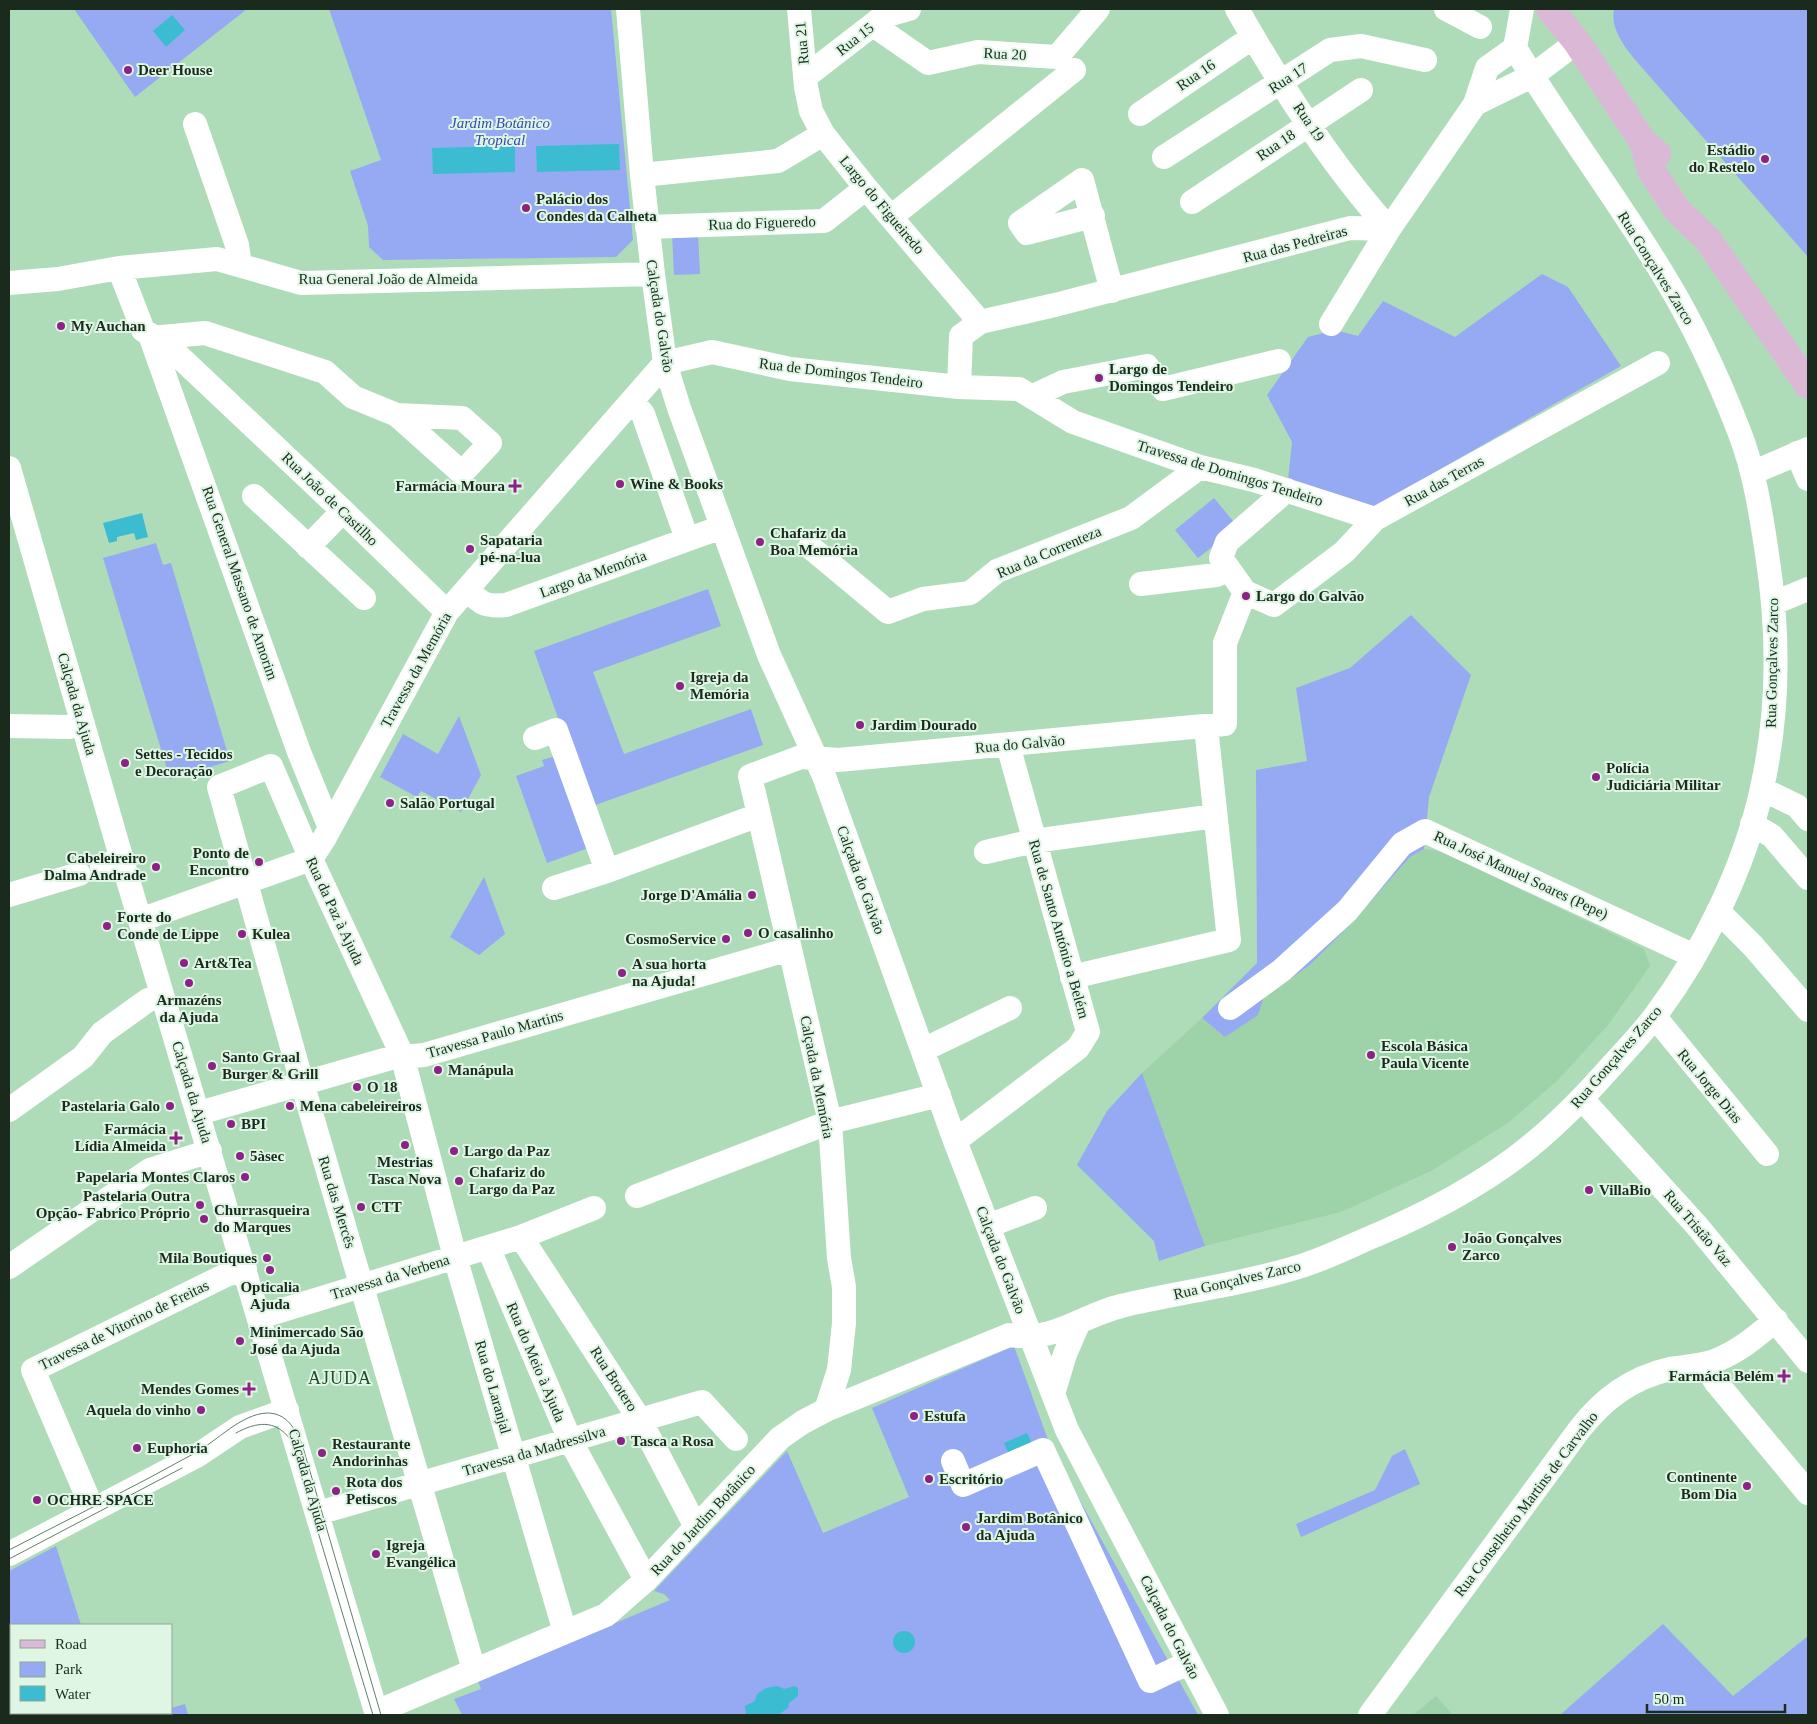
<svg xmlns="http://www.w3.org/2000/svg" width="1817" height="1724" viewBox="0 0 1817 1724" font-family="Georgia,serif">
<style>
.built{fill:#9ed3aa}
.green{fill:#95aaf2}
.water{fill:#3bbcd1}
.lines{fill:none;stroke-linecap:round;stroke-linejoin:round}
.minor{stroke:#fff;stroke-width:24}
.major{stroke:#dcb8d7;stroke-width:28}
.tram{stroke:#618068;stroke-width:1}
.poi-dot{fill:#8d2185;stroke:#dff6e4;stroke-width:2}
.labels{text-anchor:middle;stroke-width:4;stroke-linejoin:round;paint-order:stroke}
.street-label{font-size:15px;fill:#1a2b1e;stroke:#dff6e4}
.poi-label{font-size:15px;font-weight:bold;fill:#1a2b1e;stroke:#dff6e4;text-anchor:start}
.park-label{font-size:15px;font-style:italic;fill:#3748b4;stroke:#dff6e4}
.quarter-label{font-size:18px;letter-spacing:1px;fill:#214b2d;stroke:#dff6e4}
</style>
<rect width="100%" height="100%" fill="#aedcb8"/>
<!-- built -->
<path class="built" d="M 1424,849 L 1441,851 L 1644,949 L 1650,966 L 1608,1025 L 1557,1081 L 1508,1123 L 1431,1171 L 1341,1212 L 1205,1246 L 1142,1073 L 1202,1018 L 1225,1037 L 1264,997 L 1310,965 L 1347,928 L 1410,857 Z
M 1436,1696 L 1453,1715 L 1413,1715 Z"/>
<!-- green -->
<path class="green" d="M 74,9 L 247,9 L 135,97 Z
M 329,9 L 611,9 L 633,240 L 616,257 L 383,260 L 369,247 L 368,226 L 350,171 L 381,160 Z
M 1614,9 L 1808,9 L 1808,257 L 1637,62 C 1625,47 1610,29 1614,9 Z
M 698,233 L 700,274 L 674,275 L 672,234 Z
M 1542,274 L 1568,287 L 1621,366 L 1374,507 L 1288,480 L 1292,442 L 1267,395 L 1308,337 L 1335,330 L 1358,336 L 1383,301 L 1455,337 Z
M 1214,498 L 1238,527 L 1198,558 L 1175,530 Z
M 156,543 L 163,565 L 171,563 L 230,761 L 170,779 L 103,558 Z
M 708,589 L 721,626 L 593,672 L 624,754 L 751,709 L 763,745 L 590,807 L 534,651 Z
M 1411,615 L 1471,675 L 1429,797 L 1424,849 L 1410,857 L 1347,928 L 1310,965 L 1264,997 L 1258,1015 L 1225,1037 L 1202,1018 L 1257,963 L 1256,770 L 1307,761 L 1296,688 L 1350,668 Z
M 459,716 L 481,775 L 461,812 L 421,791 L 417,797 L 380,777 L 403,734 L 438,754 Z
M 559,755 L 591,847 L 547,863 L 516,776 L 544,766 L 542,760 Z
M 484,877 L 505,934 L 479,955 L 450,937 Z
M 1142,1073 L 1205,1246 L 1159,1261 L 1154,1241 L 1077,1165 L 1107,1111 Z
M 1014,1346 L 1051,1448 L 1198,1715 L 462,1715 L 454,1699 L 481,1689 L 478,1681 L 670,1600 L 664,1594 L 654,1591 L 787,1451 L 823,1533 L 909,1497 L 872,1408 Z
M 1405,1449 L 1420,1484 L 1301,1537 L 1296,1524 L 1375,1490 L 1392,1456 Z
M 56,1546 L 81,1625 L 11,1625 L 11,1713 L 109,1713 L 109,1715 L 9,1715 L 9,1571 Z
M 1663,1624 L 1733,1696 L 1808,1636 L 1808,1715 L 1560,1715 Z
M 185,1704 L 188,1715 L 146,1715 L 171,1713 L 171,1708 Z"/>
<!-- water -->
<path class="water" d="M 172,15 L 185,30 L 166,47 L 153,31 Z
M 619,144 L 620,170 L 537,172 L 536,146 Z
M 515,146 L 515,172 L 433,174 L 432,148 Z
M 142,513 L 148,537 L 136,540 L 134,533 L 117,537 L 117,541 L 109,543 L 103,523 Z
M 1027,1433 L 1033,1446 L 1010,1456 L 1004,1443 Z
M893 1642a11 11 0 1 1 22 0a11 11 0 1 1-22 0Z
M 778,1686 L 784,1689 L 795,1686 L 798,1688 L 798,1696 L 789,1703 L 788,1708 L 778,1715 L 746,1714 L 745,1706 L 755,1701 L 757,1694 L 766,1688 Z"/>
<g class="lines">
<!-- minor -->
<path class="minor" d="M 628,9 L 642,175 L 653,274 L 665,363 L 679,408 L 769,655 L 824,776 L 955,1141 L 1067,1430 L 1217,1715
M 799,9 L 806,87 L 811,111 L 823,134 L 866,188 L 980,322 L 1055,305 L 1350,228 L 1389,229 L 1475,104 L 1487,68 L 1515,48 L 1522,9
M 1237,9 C 1279,83 1332,166 1389,229 L 1331,324
M 1446,9 L 1480,27
M 873,25 L 928,63 L 978,52 L 1057,57 L 1098,9
M 805,77 L 884,16 L 909,9
M 1475,104 L 1532,76 L 1577,42
M 1140,114 L 1253,37
M 195,124 L 237,245 L 240,265
M 1164,157 L 1330,50 L 1361,46 L 1425,60
M 642,175 L 778,161 L 823,134
M 1192,202 L 1361,90
M 1093,216 L 1027,233 L 1020,223 L 1082,180 L 1112,291
M 891,217 L 1074,70
M 647,227 L 824,221 L 866,188
M 119,268 L 143,330 L 168,346 L 343,511 L 447,612
M 9,283 L 58,279 L 119,268 L 217,259 L 301,283 L 653,274
M 151,338 L 299,752 L 330,828
M 151,338 L 205,333 L 325,372 L 353,397 L 397,415 L 462,473 L 490,443 L 462,418 L 397,415
M 665,363 L 712,352 L 790,369 L 959,387 L 1019,389 L 1073,422 L 1200,467 L 1254,480 L 1375,519
M 959,387 L 961,336 L 980,322
M 1033,396 L 1063,382 L 1147,366 L 1163,389 L 1279,361
M 632,401 L 643,414 L 687,539
M 1797,453 L 1808,479
M 9,468 L 122,860 L 377,1715
M 1752,473 L 1808,449
M 254,496 L 364,598
M 308,547 L 343,511
M 810,547 L 888,612 L 923,599 L 970,593 L 997,571 L 1131,518 L 1200,467
M 1141,584 L 1216,575 L 1229,569
M 467,590 C 482,604 485,607 506,605 L 722,527
M 1245,592 L 1274,605 L 1344,552 L 1375,519 L 1658,363
M 1245,592 L 1221,558 L 1227,542 L 1287,490
M 1774,603 L 1808,589
M 9,726 L 69,727 L 83,724
M 535,738 L 556,730 L 607,871
M 1762,789 L 1797,806 L 1808,819
M 1752,824 L 1772,836 L 1808,878
M 986,852 L 1034,841 L 1215,816
M 102,866 L 122,860
M 554,888 L 607,871 L 759,815
M 9,895 L 79,874
M 1718,911 L 1753,946 L 1808,1010
M 140,920 L 311,859 L 324,839 L 447,612 L 665,363
M 1072,977 L 1229,940 L 1206,727
M 1230,1008 L 1282,970 L 1347,911 L 1402,844 L 1425,831 L 1694,956
M 1655,1017 L 1767,1154
M 923,1050 L 1010,1008
M 1582,1099 L 1698,1227 L 1808,1361
M 9,1110 L 83,1057 L 102,1033 L 148,1000 L 162,996
M 199,1113 L 391,1058 L 424,1055 L 790,949
M 955,1141 L 1078,1048 L 1088,1032 L 1008,745
M 637,1196 L 830,1122 L 939,1095
M 988,1226 L 1035,1208
M 521,1237 L 640,1420 L 696,1527
M 488,1247 L 570,1440 L 646,1580
M 9,1267 L 150,1170 L 210,1151
M 260,1317 L 521,1237 L 594,1208
M 1705,1364 L 1715,1381 L 1808,1493
M 1053,1394 L 1065,1354 L 1079,1322
M 826,1410 L 839,1370 L 844,1323 L 844,1287 L 839,1258 L 830,1122 L 750,776 L 801,757 L 838,760 L 1225,724 L 1225,643 L 1245,592
M 953,1461 L 963,1485 L 1043,1450 L 1150,1681 L 1188,1663
M 93,1510 L 33,1370 L 226,1275 L 245,1269
M 318,1513 L 702,1402 L 736,1439
M 9,1554 L 198,1455 L 240,1427 L 287,1410
M 474,1670 L 301,1079 L 219,787 L 271,766 L 311,859 L 402,1055 L 455,1257 L 565,1632
M 376,1712 L 606,1615 L 646,1580 L 780,1438 L 803,1422 L 826,1410 L 1009,1335 C 1056,1342 1078,1317 1121,1306 C 1179,1292 1240,1285 1298,1267 C 1326,1259 1354,1244 1381,1233 C 1423,1215 1463,1194 1501,1168 C 1541,1141 1575,1107 1607,1071 C 1623,1053 1641,1035 1655,1016 C 1703,952 1745,867 1762,788 C 1779,712 1779,631 1767,554 C 1761,513 1754,469 1739,431 C 1718,377 1694,325 1664,276 C 1617,198 1562,126 1515,48
M 1370,1715 L 1579,1430 C 1603,1399 1631,1378 1670,1369 C 1686,1366 1704,1366 1719,1359 C 1741,1350 1758,1335 1776,1320"/>
<!-- major -->
<path class="major" d="M 1550,9 L 1577,42 L 1643,142 L 1657,154
M 1643,142 L 1651,170 L 1677,210 L 1708,240 L 1808,385"/>
<!-- tram -->
<path class="tram" d="M 236,1433 C 256,1422 275,1419 290,1439 L 373,1715
M 9,1550 C 71,1518 134,1487 195,1453 C 217,1441 241,1414 267,1413 C 287,1413 295,1429 302,1444 L 381,1715
M 9,1559 L 182,1468"/>
</g>
<!-- markers -->
<g class="poi-dot">
<circle cx="128" cy="70" r="5"/>
<circle cx="1765" cy="159" r="5"/>
<circle cx="526" cy="208" r="5"/>
<circle cx="61" cy="326" r="5"/>
<circle cx="1099" cy="378" r="5"/>
<circle cx="620" cy="484" r="5"/>
<path d="M512.5 478.5h5v5h5v5h-5v5h-5v-5h-5v-5h5z"/>
<circle cx="760" cy="542" r="5"/>
<circle cx="470" cy="549" r="5"/>
<circle cx="1246" cy="596" r="5"/>
<circle cx="680" cy="686" r="5"/>
<circle cx="860" cy="725" r="5"/>
<circle cx="125" cy="763" r="5"/>
<circle cx="1596" cy="777" r="5"/>
<circle cx="390" cy="803" r="5"/>
<circle cx="259" cy="862" r="5"/>
<circle cx="156" cy="867" r="5"/>
<circle cx="752" cy="895" r="5"/>
<circle cx="107" cy="926" r="5"/>
<circle cx="748" cy="933" r="5"/>
<circle cx="242" cy="934" r="5"/>
<circle cx="726" cy="939" r="5"/>
<circle cx="184" cy="963" r="5"/>
<circle cx="622" cy="973" r="5"/>
<circle cx="189" cy="983" r="5"/>
<circle cx="1371" cy="1055" r="5"/>
<circle cx="212" cy="1066" r="5"/>
<circle cx="438" cy="1070" r="5"/>
<circle cx="357" cy="1087" r="5"/>
<circle cx="170" cy="1106" r="5"/>
<circle cx="290" cy="1106" r="5"/>
<circle cx="231" cy="1124" r="5"/>
<path d="M173.5 1130.5h5v5h5v5h-5v5h-5v-5h-5v-5h5z"/>
<circle cx="405" cy="1145" r="5"/>
<circle cx="454" cy="1151" r="5"/>
<circle cx="240" cy="1156" r="5"/>
<circle cx="245" cy="1177" r="5"/>
<circle cx="459" cy="1181" r="5"/>
<circle cx="1589" cy="1190" r="5"/>
<circle cx="200" cy="1205" r="5"/>
<circle cx="361" cy="1207" r="5"/>
<circle cx="204" cy="1219" r="5"/>
<circle cx="1452" cy="1247" r="5"/>
<circle cx="267" cy="1258" r="5"/>
<circle cx="270" cy="1270" r="5"/>
<circle cx="240" cy="1341" r="5"/>
<path d="M1781.5 1368.5h5v5h5v5h-5v5h-5v-5h-5v-5h5z"/>
<path d="M246.5 1381.5h5v5h5v5h-5v5h-5v-5h-5v-5h5z"/>
<circle cx="201" cy="1410" r="5"/>
<circle cx="914" cy="1416" r="5"/>
<circle cx="621" cy="1441" r="5"/>
<circle cx="137" cy="1448" r="5"/>
<circle cx="322" cy="1453" r="5"/>
<circle cx="929" cy="1479" r="5"/>
<circle cx="1747" cy="1486" r="5"/>
<circle cx="336" cy="1491" r="5"/>
<circle cx="37" cy="1500" r="5"/>
<circle cx="966" cy="1527" r="5"/>
<circle cx="376" cy="1554" r="5"/>
</g>
<g class="labels">
<!-- street labels -->
<g class="street-label">
<text transform="translate(855 39) rotate(-38)" y="5">Rua 15</text>
<text transform="translate(802 43) rotate(-95)" y="5">Rua 21</text>
<text transform="translate(1005 54) rotate(3)" y="5">Rua 20</text>
<text transform="translate(1196 75) rotate(-34)" y="5">Rua 16</text>
<text transform="translate(1288 78) rotate(-33)" y="5">Rua 17</text>
<text transform="translate(1309 122) rotate(56)" y="5">Rua 19</text>
<text transform="translate(1276 145) rotate(-34)" y="5">Rua 18</text>
<text transform="translate(882 205) rotate(50)" y="5">Largo do Figueiredo</text>
<text transform="translate(762 223) rotate(-2)" y="5">Rua do Figueredo</text>
<text transform="translate(1295 244) rotate(-15)" y="5">Rua das Pedreiras</text>
<text transform="translate(1656 268) rotate(58)" y="5">Rua Gonçalves Zarco</text>
<text x="388" y="284">Rua General João de Almeida</text>
<text transform="translate(660 316) rotate(81)" y="5">Calçada do Galvão</text>
<text transform="translate(841 373) rotate(7)" y="5">Rua de Domingos Tendeiro</text>
<text transform="translate(1230 473) rotate(17)" y="5">Travessa de Domingos Tendeiro</text>
<text transform="translate(1444 481) rotate(-29)" y="5">Rua das Terras</text>
<text transform="translate(330 499) rotate(44)" y="5">Rua João de Castilho</text>
<text transform="translate(1049 552) rotate(-23)" y="5">Rua da Correnteza</text>
<text transform="translate(593 574) rotate(-20)" y="5">Largo da Memória</text>
<text transform="translate(240 583) rotate(71)" y="5">Rua General Massano de Amorim</text>
<text transform="translate(1772 663) rotate(-89)" y="5">Rua Gonçalves Zarco</text>
<text transform="translate(416 670) rotate(-61)" y="5">Travessa da Memória</text>
<text transform="translate(77 704) rotate(74)" y="5">Calçada da Ajuda</text>
<text transform="translate(1020 744) rotate(-5)" y="5">Rua do Galvão</text>
<text transform="translate(1521 875) rotate(25)" y="5">Rua José Manuel Soares (Pepe)</text>
<text transform="translate(861 880) rotate(70)" y="5">Calçada do Galvão</text>
<text transform="translate(335 911) rotate(65)" y="5">Rua da Paz à Ajuda</text>
<text transform="translate(1059 929) rotate(74)" y="5">Rua de Santo António a Belém</text>
<text transform="translate(495 1034) rotate(-16)" y="5">Travessa Paulo Martins</text>
<text transform="translate(1616 1057) rotate(-49)" y="5">Rua Gonçalves Zarco</text>
<text transform="translate(817 1077) rotate(79)" y="5">Calçada da Memória</text>
<text transform="translate(1710 1086) rotate(50)" y="5">Rua Jorge Dias</text>
<text transform="translate(192 1092) rotate(73)" y="5">Calçada da Ajuda</text>
<text transform="translate(337 1202) rotate(73)" y="5">Rua das Mercês</text>
<text transform="translate(1698 1228) rotate(49)" y="5">Rua Tristão Vaz</text>
<text transform="translate(1001 1260) rotate(69)" y="5">Calçada do Galvão</text>
<text transform="translate(390 1277) rotate(-17)" y="5">Travessa da Verbena</text>
<text transform="translate(1237 1280) rotate(-13)" y="5">Rua Gonçalves Zarco</text>
<text transform="translate(124 1325) rotate(-26)" y="5">Travessa de Vitorino de Freitas</text>
<text transform="translate(536 1362) rotate(67)" y="5">Rua do Meio à Ajuda</text>
<text transform="translate(614 1379) rotate(57)" y="5">Rua Brotero</text>
<text transform="translate(493 1387) rotate(74)" y="5">Rua do Laranjal</text>
<text transform="translate(534 1451) rotate(-16)" y="5">Travessa da Madressilva</text>
<text transform="translate(308 1480) rotate(74)" y="5">Calçada da Ajuda</text>
<text transform="translate(1526 1504) rotate(-53)" y="5">Rua Conselheiro Martins de Carvalho</text>
<text transform="translate(703 1520) rotate(-47)" y="5">Rua do Jardim Botânico</text>
<text transform="translate(1170 1627) rotate(63)" y="5">Calçada do Galvão</text>
</g>
<!-- poi labels -->
<g class="poi-label">
<text x="138" y="75">Deer House</text>
<text x="1755" y="155" text-anchor="end">Estádio<tspan x="1755" dy="17">do Restelo</tspan></text>
<text x="536" y="204">Palácio dos<tspan x="536" dy="17">Condes da Calheta</tspan></text>
<text x="71" y="331">My Auchan</text>
<text x="1109" y="374">Largo de<tspan x="1109" dy="17">Domingos Tendeiro</tspan></text>
<text x="630" y="489">Wine &amp; Books</text>
<text x="505" y="491" text-anchor="end">Farmácia Moura</text>
<text x="770" y="538">Chafariz da<tspan x="770" dy="17">Boa Memória</tspan></text>
<text x="480" y="545">Sapataria<tspan x="480" dy="17">pé-na-lua</tspan></text>
<text x="1256" y="601">Largo do Galvão</text>
<text x="690" y="682">Igreja da<tspan x="690" dy="17">Memória</tspan></text>
<text x="870" y="730">Jardim Dourado</text>
<text x="135" y="759">Settes - Tecidos<tspan x="135" dy="17">e Decoração</tspan></text>
<text x="1606" y="773">Polícia<tspan x="1606" dy="17">Judiciária Militar</tspan></text>
<text x="400" y="808">Salão Portugal</text>
<text x="249" y="858" text-anchor="end">Ponto de<tspan x="249" dy="17">Encontro</tspan></text>
<text x="146" y="863" text-anchor="end">Cabeleireiro<tspan x="146" dy="17">Dalma Andrade</tspan></text>
<text x="742" y="900" text-anchor="end">Jorge D'Amália</text>
<text x="117" y="922">Forte do<tspan x="117" dy="17">Conde de Lippe</tspan></text>
<text x="758" y="938">O casalinho</text>
<text x="252" y="939">Kulea</text>
<text x="716" y="944" text-anchor="end">CosmoService</text>
<text x="194" y="968">Art&amp;Tea</text>
<text x="632" y="969">A sua horta<tspan x="632" dy="17">na Ajuda!</tspan></text>
<text x="189" y="1005" text-anchor="middle">Armazéns<tspan x="189" dy="17">da Ajuda</tspan></text>
<text x="1381" y="1051">Escola Básica<tspan x="1381" dy="17">Paula Vicente</tspan></text>
<text x="222" y="1062">Santo Graal<tspan x="222" dy="17">Burger &amp; Grill</tspan></text>
<text x="448" y="1075">Manápula</text>
<text x="367" y="1092">O 18</text>
<text x="160" y="1111" text-anchor="end">Pastelaria Galo</text>
<text x="300" y="1111">Mena cabeleireiros</text>
<text x="241" y="1129">BPI</text>
<text x="166" y="1134" text-anchor="end">Farmácia<tspan x="166" dy="17">Lídia Almeida</tspan></text>
<text x="464" y="1156">Largo da Paz</text>
<text x="250" y="1161">5àsec</text>
<text x="405" y="1167" text-anchor="middle">Mestrias<tspan x="405" dy="17">Tasca Nova</tspan></text>
<text x="469" y="1177">Chafariz do<tspan x="469" dy="17">Largo da Paz</tspan></text>
<text x="235" y="1182" text-anchor="end">Papelaria Montes Claros</text>
<text x="1599" y="1195">VillaBio</text>
<text x="190" y="1201" text-anchor="end">Pastelaria Outra<tspan x="190" dy="17">Opção- Fabrico Próprio</tspan></text>
<text x="371" y="1212">CTT</text>
<text x="214" y="1215">Churrasqueira<tspan x="214" dy="17">do Marques</tspan></text>
<text x="1462" y="1243">João Gonçalves<tspan x="1462" dy="17">Zarco</tspan></text>
<text x="257" y="1263" text-anchor="end">Mila Boutiques</text>
<text x="270" y="1292" text-anchor="middle">Opticalia<tspan x="270" dy="17">Ajuda</tspan></text>
<text x="250" y="1337">Minimercado São<tspan x="250" dy="17">José da Ajuda</tspan></text>
<text x="1774" y="1381" text-anchor="end">Farmácia Belém</text>
<text x="239" y="1394" text-anchor="end">Mendes Gomes</text>
<text x="191" y="1415" text-anchor="end">Aquela do vinho</text>
<text x="924" y="1421">Estufa</text>
<text x="631" y="1446">Tasca a Rosa</text>
<text x="332" y="1449">Restaurante<tspan x="332" dy="17">Andorinhas</tspan></text>
<text x="147" y="1453">Euphoria</text>
<text x="1737" y="1482" text-anchor="end">Continente<tspan x="1737" dy="17">Bom Dia</tspan></text>
<text x="939" y="1484">Escritório</text>
<text x="346" y="1487">Rota dos<tspan x="346" dy="17">Petiscos</tspan></text>
<text x="47" y="1505">OCHRE SPACE</text>
<text x="976" y="1523">Jardim Botânico<tspan x="976" dy="17">da Ajuda</tspan></text>
<text x="386" y="1550">Igreja<tspan x="386" dy="17">Evangélica</tspan></text>
</g>
<!-- park labels -->
<g class="park-label">
<text x="500" y="128">Jardim Botânico<tspan x="500" dy="17">Tropical</tspan></text>
</g>
<!-- quarter labels -->
<g class="quarter-label">
<text x="340" y="1384">AJUDA</text>
</g>
</g>
<!-- border -->
<rect width="1817" height="1724" fill="none" stroke="#1a2b1e" stroke-width="20"/>
<!-- legend -->
<rect x="10" y="1624" width="162" height="90" fill="#dff6e4" stroke="#90a595"/>
<rect x="20" y="1640" width="25" height="8" fill="#dcb8d7" stroke="#90a595"/>
<text x="55" y="1649" font-size="15" fill="#1a2b1e">Road</text>
<rect x="20" y="1662" width="25" height="15" fill="#95aaf2" stroke="#90a595"/>
<text x="55" y="1674" font-size="15" fill="#1a2b1e">Park</text>
<rect x="20" y="1686" width="25" height="15" fill="#3bbcd1" stroke="#90a595"/>
<text x="55" y="1699" font-size="15" fill="#1a2b1e">Water</text>
<!-- scale -->
<path d="M1647 1704v8h138v-8" fill="none" stroke="#1a2b1e" stroke-width="2.5"/>
<text x="1654" y="1704" font-size="15" fill="#1a2b1e" stroke="#dff6e4" stroke-width="4" paint-order="stroke">50 m</text>
</svg>
